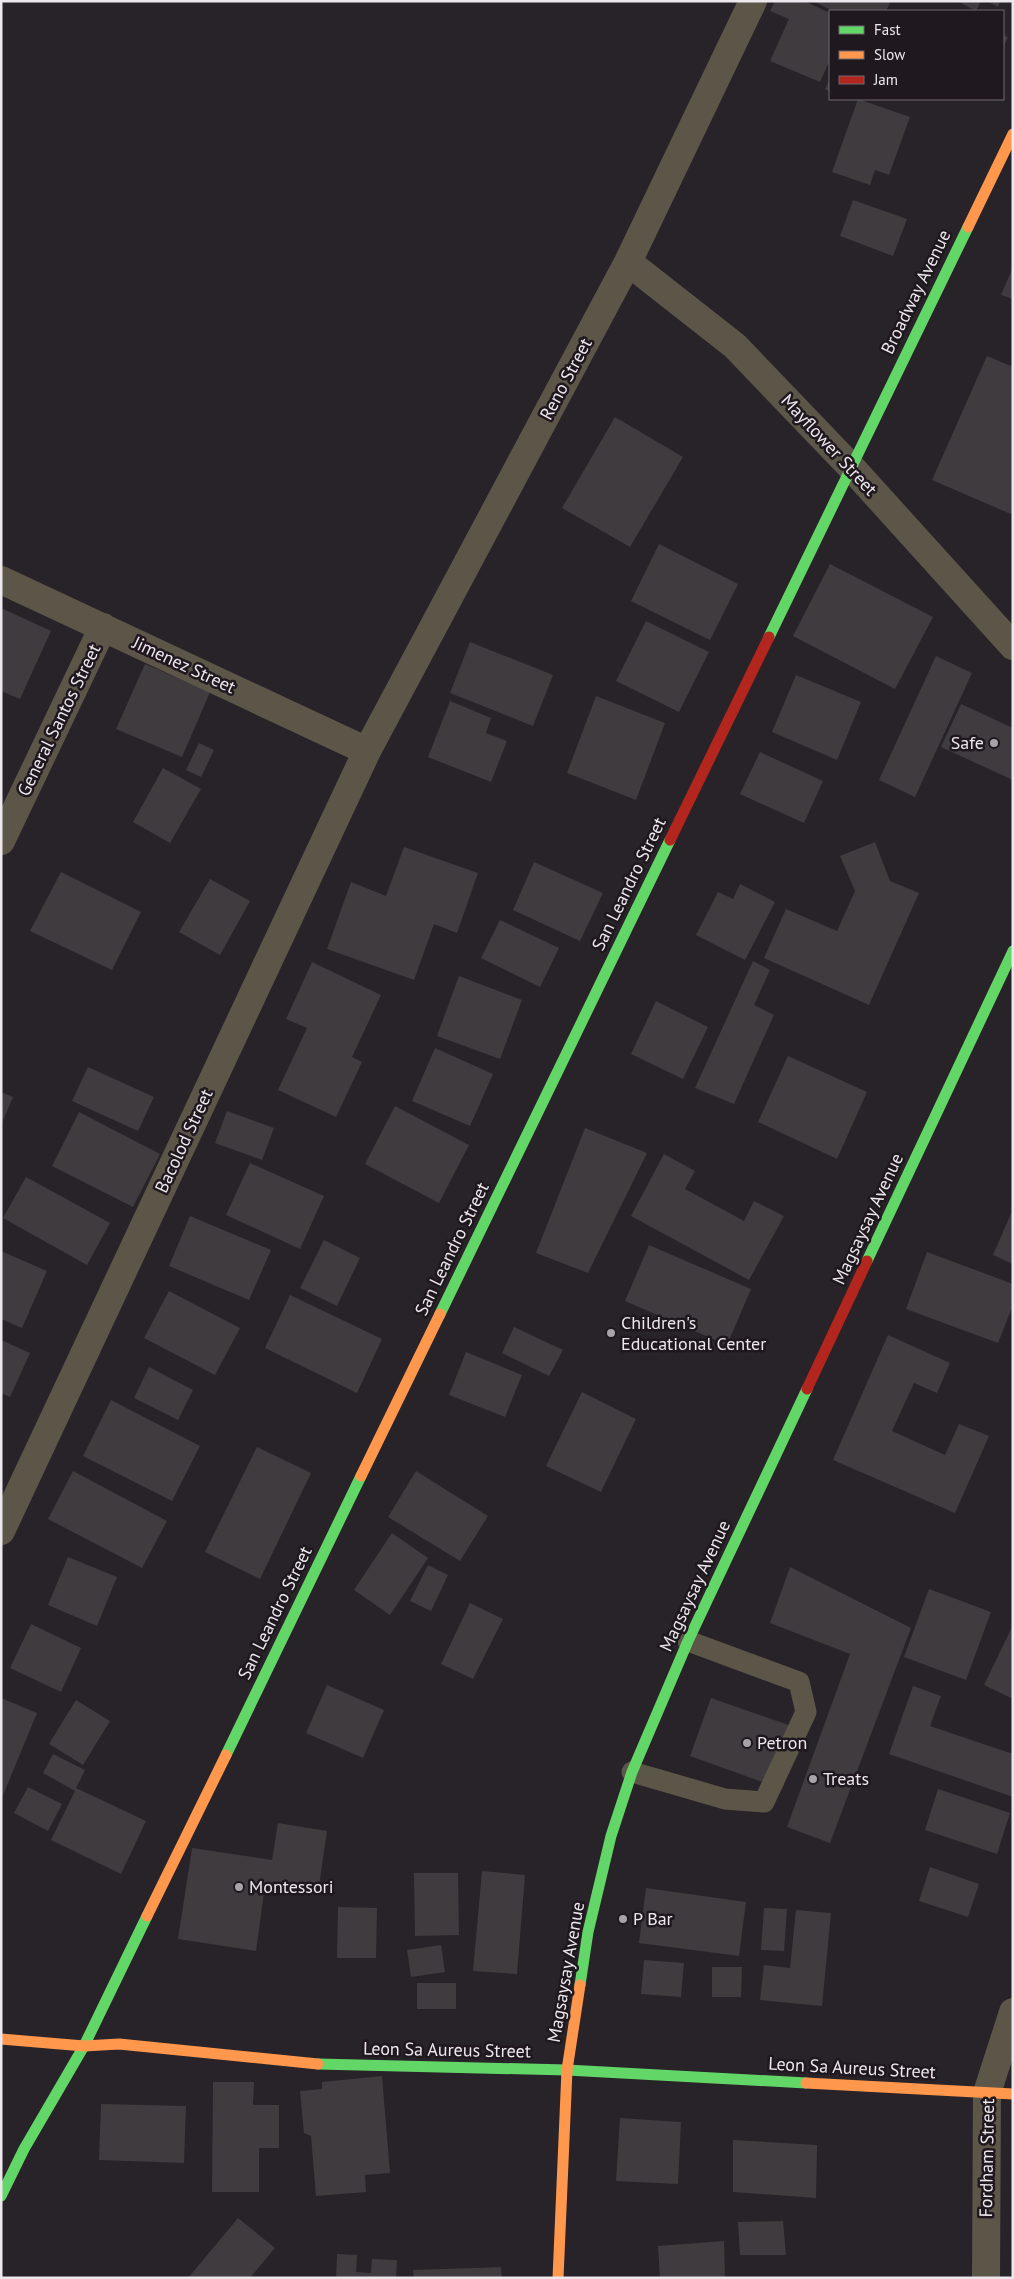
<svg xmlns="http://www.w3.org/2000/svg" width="1014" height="2279" viewBox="0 0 1014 2279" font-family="'PT Sans',sans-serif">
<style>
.building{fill:#3f3b3f}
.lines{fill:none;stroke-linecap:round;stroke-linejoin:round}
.lane{stroke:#5b5648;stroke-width:21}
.street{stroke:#5b5648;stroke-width:28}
.fast{stroke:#63d668;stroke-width:11}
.slow{stroke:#ff974d;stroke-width:11}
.jam{stroke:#b3261e;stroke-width:11}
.poi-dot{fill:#a8a3a8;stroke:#1f181f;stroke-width:2}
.labels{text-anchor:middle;stroke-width:5;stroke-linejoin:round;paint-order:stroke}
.street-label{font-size:18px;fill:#ede8ed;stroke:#1f181f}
.poi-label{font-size:18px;fill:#ede8ed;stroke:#1f181f;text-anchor:start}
</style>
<rect width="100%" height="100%" fill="#282328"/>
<!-- building -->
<path class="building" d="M 775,1 L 804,1 L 830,13 L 830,60 L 820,82 L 770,61 L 789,19 L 770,11 Z
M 813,1 L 891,1 L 886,11 L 833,11 Z
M 957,1 L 981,1 L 976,11 Z
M 987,1 L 1000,1 L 998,7 Z
M 1003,35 L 1008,37 L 1003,48 Z
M 830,78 L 830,92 L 825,89 Z
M 858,99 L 910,117 L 889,175 L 875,170 L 870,185 L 832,172 Z
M 853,200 L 907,219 L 893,256 L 840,236 Z
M 1013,267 L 1013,299 L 1001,295 Z
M 987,356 L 1013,367 L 1013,515 L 932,480 Z
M 615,417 L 683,457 L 630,547 L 562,508 Z
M 659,544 L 738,584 L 710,640 L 631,601 Z
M 830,564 L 933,617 L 895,689 L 793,636 Z
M 1,608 L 51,631 L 20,699 L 1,691 Z
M 646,621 L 709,652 L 679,712 L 616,681 Z
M 470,642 L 553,675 L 533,726 L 450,693 Z
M 936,656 L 972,673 L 915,797 L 879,780 Z
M 145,664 L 210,692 L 182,757 L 116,729 Z
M 796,675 L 861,702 L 837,760 L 772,732 Z
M 596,696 L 665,723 L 636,800 L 567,773 Z
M 450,701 L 491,718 L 486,733 L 507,741 L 491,782 L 428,757 Z
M 961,704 L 1013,728 L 1013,780 L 941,747 Z
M 199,743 L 214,750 L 201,777 L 186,770 Z
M 760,752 L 823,781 L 804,823 L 740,794 Z
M 163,768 L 201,789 L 170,843 L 133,822 Z
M 875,842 L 890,881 L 919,893 L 869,1005 L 764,958 L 786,909 L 837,931 L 855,891 L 840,856 Z
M 404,847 L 478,873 L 457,933 L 434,924 L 414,980 L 327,949 L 351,882 L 386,896 Z
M 534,862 L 603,893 L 580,941 L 513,910 Z
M 61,872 L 141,912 L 112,970 L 30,931 Z
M 210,879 L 250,901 L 220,955 L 179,932 Z
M 740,884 L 775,902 L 745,960 L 696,935 L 718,892 L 733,899 Z
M 500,920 L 559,948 L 540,987 L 481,958 Z
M 753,961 L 770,970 L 754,1005 L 774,1015 L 734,1104 L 695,1088 Z
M 312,962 L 381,995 L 352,1057 L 362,1062 L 336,1117 L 278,1090 L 307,1028 L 286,1019 Z
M 459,976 L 522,1000 L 500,1059 L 437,1036 Z
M 656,1001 L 708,1027 L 683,1079 L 631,1054 Z
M 435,1048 L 493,1074 L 470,1126 L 412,1101 Z
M 788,1056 L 867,1092 L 837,1159 L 758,1122 Z
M 88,1067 L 154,1097 L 138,1131 L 72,1101 Z
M 1,1092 L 13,1097 L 1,1125 Z
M 395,1106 L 469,1145 L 439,1203 L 365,1164 Z
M 227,1111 L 274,1128 L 262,1160 L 215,1143 Z
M 79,1112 L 160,1154 L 133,1207 L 52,1166 Z
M 585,1128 L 647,1153 L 588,1273 L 536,1253 Z
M 664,1154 L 695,1171 L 685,1189 L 744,1221 L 754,1201 L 784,1216 L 749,1280 L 631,1216 Z
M 250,1163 L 324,1196 L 300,1249 L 226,1215 Z
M 26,1177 L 110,1223 L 87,1265 L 3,1218 Z
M 1013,1209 L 1013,1264 L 993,1255 Z
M 190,1216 L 271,1250 L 249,1300 L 169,1266 Z
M 324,1240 L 360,1258 L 337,1306 L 300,1288 Z
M 649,1245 L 751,1289 L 727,1345 L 625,1301 Z
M 1,1251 L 47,1271 L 22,1328 L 1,1319 Z
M 927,1252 L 1013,1284 L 1013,1305 L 998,1343 L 906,1309 Z
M 169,1291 L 240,1328 L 215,1375 L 144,1338 Z
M 290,1295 L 382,1339 L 357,1393 L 265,1348 Z
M 514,1327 L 563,1350 L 549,1376 L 502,1353 Z
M 888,1335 L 950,1363 L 937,1393 L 914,1383 L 892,1431 L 945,1455 L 959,1424 L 989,1436 L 955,1513 L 833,1460 Z
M 1,1340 L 30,1353 L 10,1397 L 1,1393 Z
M 466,1352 L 522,1375 L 505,1417 L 449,1395 Z
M 149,1367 L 193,1390 L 178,1420 L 134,1398 Z
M 582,1392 L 636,1419 L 601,1492 L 546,1466 Z
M 111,1400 L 200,1446 L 172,1501 L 83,1456 Z
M 257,1447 L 311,1473 L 260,1579 L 205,1552 Z
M 73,1471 L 167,1521 L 142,1568 L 48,1519 Z
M 416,1471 L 488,1516 L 460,1561 L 388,1517 Z
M 392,1533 L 428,1558 L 390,1615 L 354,1590 Z
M 68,1557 L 117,1577 L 97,1626 L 48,1605 Z
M 428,1565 L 448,1575 L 431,1611 L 410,1601 Z
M 790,1567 L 911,1628 L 830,1843 L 787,1827 L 850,1654 L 770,1623 Z
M 929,1589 L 991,1612 L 966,1680 L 904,1657 Z
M 470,1603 L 503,1619 L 473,1679 L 441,1664 Z
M 31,1624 L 81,1648 L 61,1692 L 10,1668 Z
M 1013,1625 L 1013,1699 L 984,1685 Z
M 327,1685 L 384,1710 L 363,1758 L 306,1733 Z
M 913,1686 L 941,1696 L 930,1726 L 1013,1754 L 1013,1797 L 889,1754 Z
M 1,1698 L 37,1713 L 1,1800 Z
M 711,1698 L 803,1730 L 782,1789 L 690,1756 Z
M 76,1700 L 110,1721 L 83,1765 L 49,1744 Z
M 53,1754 L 85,1770 L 76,1788 L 146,1821 L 121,1874 L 51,1840 L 75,1791 L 43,1773 Z
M 28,1787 L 62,1804 L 48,1831 L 14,1813 Z
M 938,1789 L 1010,1813 L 997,1854 L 925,1830 Z
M 278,1823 L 327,1831 L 318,1893 L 265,1885 L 256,1951 L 178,1939 L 192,1848 L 272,1860 Z
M 930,1867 L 979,1884 L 968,1917 L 919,1901 Z
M 482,1871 L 525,1875 L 517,1974 L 473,1971 Z
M 414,1873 L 458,1873 L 459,1935 L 415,1936 Z
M 646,1888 L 746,1902 L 739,1956 L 639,1943 Z
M 338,1907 L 377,1908 L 376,1958 L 337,1958 Z
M 764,1908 L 787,1909 L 784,1951 L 761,1950 Z
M 796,1910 L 831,1913 L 822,2006 L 760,2000 L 764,1965 L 790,1968 Z
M 441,1945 L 445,1972 L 411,1977 L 407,1950 Z
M 644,1960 L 684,1963 L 681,1997 L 641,1994 Z
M 712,1967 L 742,1967 L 741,1997 L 712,1997 Z
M 417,1983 L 456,1983 L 456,2009 L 417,2009 Z
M 382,2076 L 390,2173 L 365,2175 L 366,2192 L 316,2196 L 311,2136 L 304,2133 L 300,2091 L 322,2089 L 322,2082 Z
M 213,2082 L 254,2082 L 253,2105 L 279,2105 L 279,2148 L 259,2148 L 259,2192 L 212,2192 Z
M 101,2104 L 186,2106 L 184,2163 L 99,2160 Z
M 620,2118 L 681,2122 L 678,2184 L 616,2181 Z
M 733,2140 L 817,2145 L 816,2198 L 733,2192 Z
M 238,2218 L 275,2248 L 250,2278 L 188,2278 Z
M 783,2221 L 786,2255 L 740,2255 L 738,2222 Z
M 724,2241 L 725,2278 L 660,2278 L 658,2246 Z
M 337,2254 L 357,2255 L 356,2272 L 371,2273 L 372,2259 L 397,2260 L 396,2278 L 336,2278 Z
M 501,2267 L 502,2278 L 414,2278 L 413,2270 Z"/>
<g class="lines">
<!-- lane -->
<path class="lane" d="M 632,1772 L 725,1799 L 764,1802 L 806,1712 L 799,1682 L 688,1641"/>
<!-- street -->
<path class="street" d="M 628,262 L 735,346 L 851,467 L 1013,646
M 1,580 L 367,751
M 1,841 L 103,627
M 1,1531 L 367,751 L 628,262 L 753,1
M 986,2278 L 987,2093 L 1013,2012"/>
<!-- fast -->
<path class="fast" d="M 769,637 L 968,227
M 867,1261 L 1013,951
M 440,1314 L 670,840
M 226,1755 L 361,1476
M 580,1985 L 588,1932 L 611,1836 L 632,1772 L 688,1641 L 807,1389
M 318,2064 L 567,2070 L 806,2083
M 1,2196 L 24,2149 L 84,2046 L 147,1916"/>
<!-- slow -->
<path class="slow" d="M 968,227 L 1013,134
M 361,1476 L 440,1314
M 147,1916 L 226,1755
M 1,2039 L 84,2046 L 119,2044 L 318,2064
M 806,2083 L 1013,2094
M 558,2278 L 567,2070 L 580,1985"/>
<!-- jam -->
<path class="jam" d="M 670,840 L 769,637
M 807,1389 L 867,1261"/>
</g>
<!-- markers -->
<g class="poi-dot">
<circle cx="994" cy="743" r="5"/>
<circle cx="611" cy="1333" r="5"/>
<circle cx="747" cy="1743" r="5"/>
<circle cx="813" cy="1779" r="5"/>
<circle cx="239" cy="1887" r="5"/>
<circle cx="623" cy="1919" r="5"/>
</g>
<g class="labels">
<!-- street labels -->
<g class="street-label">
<text transform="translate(916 292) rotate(-64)" y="6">Broadway Avenue</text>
<text transform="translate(566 379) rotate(-62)" y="6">Reno Street</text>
<text transform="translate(829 445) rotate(47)" y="6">Mayflower Street</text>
<text transform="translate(184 665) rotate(25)" y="6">Jimenez Street</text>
<text transform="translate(59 720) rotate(-64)" y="6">General Santos Street</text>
<text transform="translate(629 884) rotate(-64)" y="6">San Leandro Street</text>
<text transform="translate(184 1141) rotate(-65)" y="6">Bacolod Street</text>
<text transform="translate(868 1219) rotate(-65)" y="6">Magsaysay Avenue</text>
<text transform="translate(452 1249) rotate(-64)" y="6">San Leandro Street</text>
<text transform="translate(695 1586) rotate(-65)" y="6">Magsaysay Avenue</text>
<text transform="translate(275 1613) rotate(-64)" y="6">San Leandro Street</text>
<text transform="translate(566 1972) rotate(-80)" y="6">Magsaysay Avenue</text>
<text transform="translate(447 2050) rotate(1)" y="6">Leon Sa Aureus Street</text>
<text transform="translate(852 2068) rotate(3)" y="6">Leon Sa Aureus Street</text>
<text transform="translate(987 2158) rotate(-89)" y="6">Fordham Street</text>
</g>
<!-- poi labels -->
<g class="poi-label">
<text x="984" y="749" text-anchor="end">Safe</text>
<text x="621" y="1329">Children's<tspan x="621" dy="21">Educational Center</tspan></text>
<text x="757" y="1749">Petron</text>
<text x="823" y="1785">Treats</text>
<text x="249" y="1893">Montessori</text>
<text x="633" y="1925">P Bar</text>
</g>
</g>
<!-- border -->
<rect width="1014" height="2279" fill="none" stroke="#ede8ed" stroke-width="5"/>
<!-- legend -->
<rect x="829" y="10" width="175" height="90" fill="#1f181f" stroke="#716b71"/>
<rect x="839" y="26" width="25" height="8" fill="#63d668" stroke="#716b71"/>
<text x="874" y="35" font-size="15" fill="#ede8ed">Fast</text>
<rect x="839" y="51" width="25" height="8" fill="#ff974d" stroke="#716b71"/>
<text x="874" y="60" font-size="15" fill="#ede8ed">Slow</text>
<rect x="839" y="76" width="25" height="8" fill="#b3261e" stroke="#716b71"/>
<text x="874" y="85" font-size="15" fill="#ede8ed">Jam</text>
</svg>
